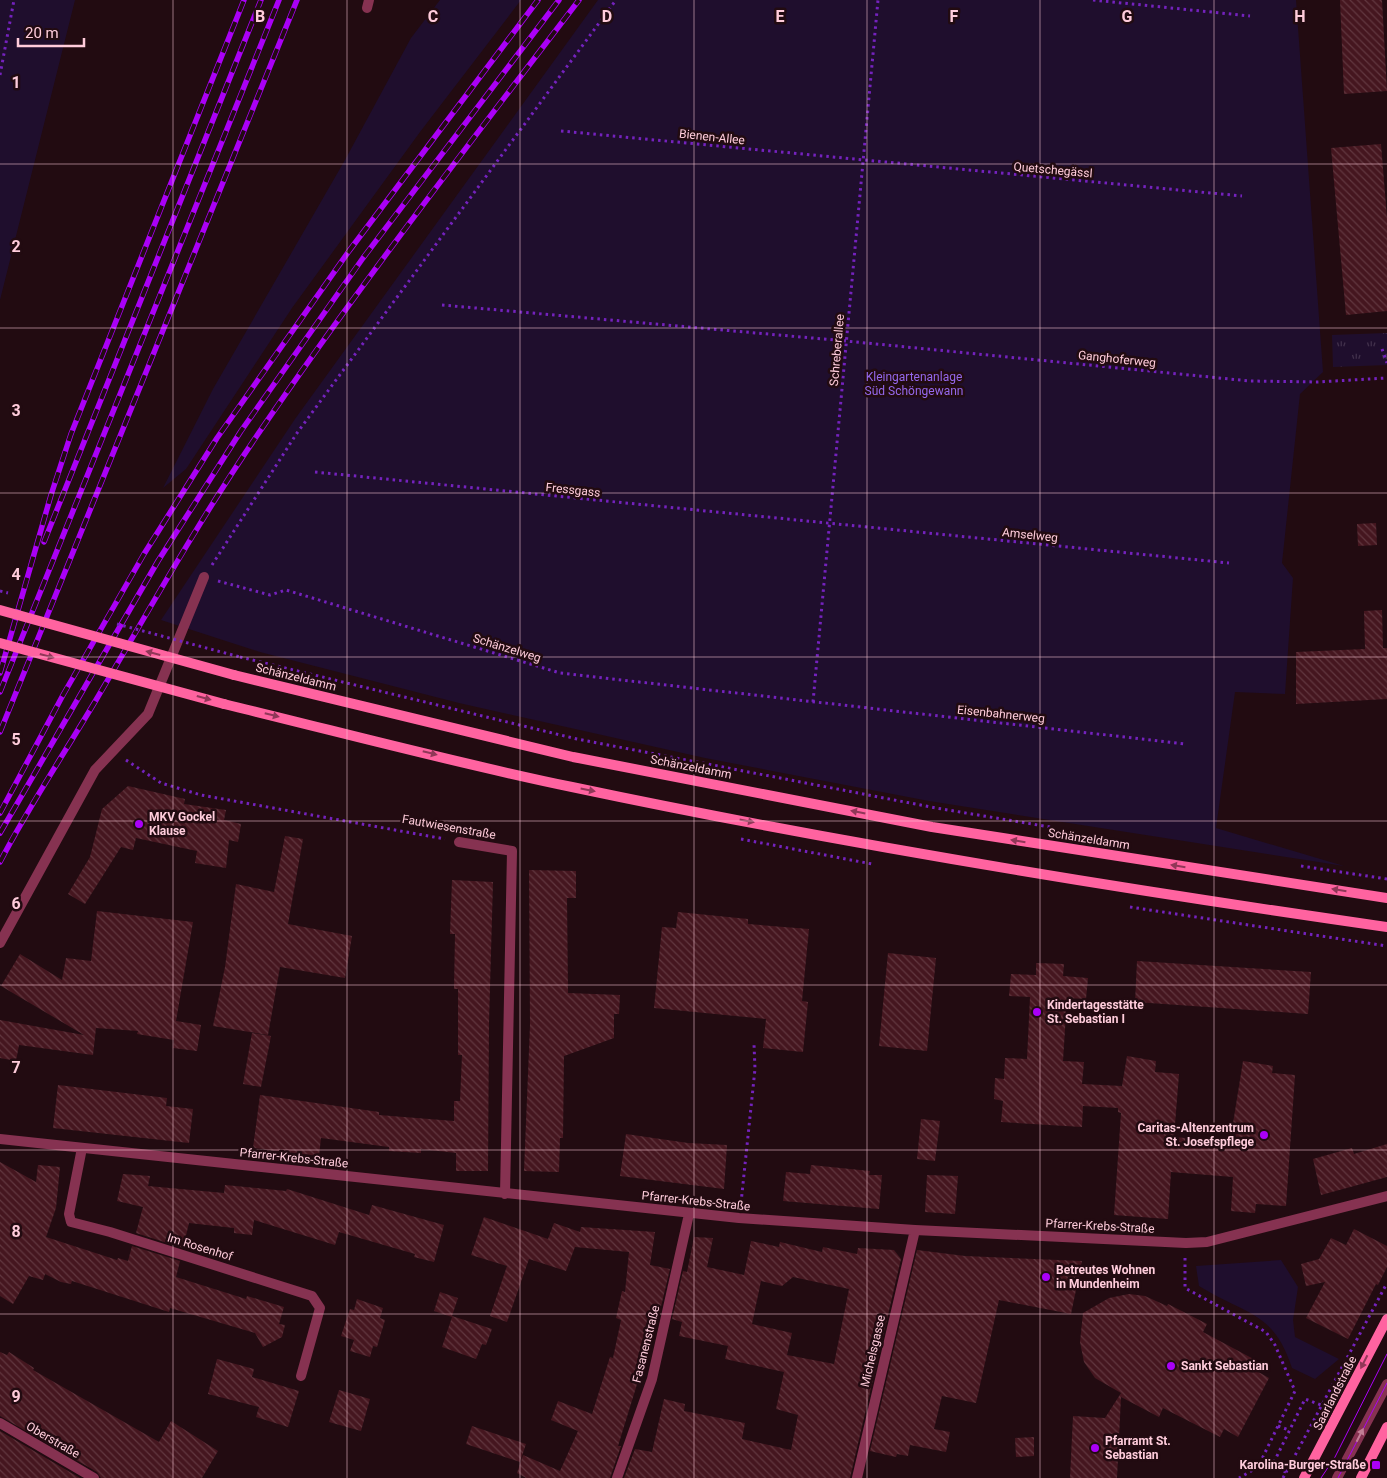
<svg xmlns="http://www.w3.org/2000/svg" width="1387" height="1478" viewBox="0 0 1387 1478" font-family="Roboto,sans-serif">
<style>
.green{fill:#1f0e2d}
.park{fill:url(#park-tufts)}
.building{fill:url(#building-back-hatch);fill-rule:evenodd}
.lines{fill:none;stroke-linecap:round;stroke-linejoin:round}
.path{stroke:#7422bd;stroke-width:3;stroke-dasharray:2.5 4;stroke-linecap:butt}
.lane{stroke:#863251;stroke-width:10}
.street{stroke:#863251;stroke-width:10}
.secondary{stroke:#ff63a0;stroke-width:10}
.tram{stroke:#aa00f7;stroke-width:1}
.rail-casing{stroke:#aa00f7;stroke-width:5.5}
.rail{stroke:#220b11;stroke-width:4;stroke-dasharray:11;stroke-linecap:butt}
.path-bridge{stroke:#7422bd;stroke-width:3;stroke-dasharray:2.5 4;stroke-linecap:butt}
.secondary-bridge{stroke:#ff63a0;stroke-width:10}
.oneway{fill:#903758}
.oneway2{fill:#c27f96}
.grid{fill:none;stroke:#ffccdb;stroke-width:1;stroke-opacity:0.55}
.poi-dot{fill:#aa00f7;stroke:#220b11;stroke-width:2}
.labels{text-anchor:middle;stroke-width:5;stroke-linejoin:round;paint-order:stroke}
.street-label{font-size:12px;fill:#ffccdb;stroke:#220b11}
.park-label{font-size:12px;fill:#9568ed;stroke:#220b11}
.poi-label{font-size:12px;font-weight:bold;fill:#ffccdb;stroke:#220b11;text-anchor:start}
.grid-label{font-size:16px;text-anchor:middle;font-weight:bold;fill:#ffccdb;stroke:#220b11;stroke-width:5;stroke-linejoin:round;paint-order:stroke}
</style>
<defs>
<pattern id="park-tufts" width="24" height="20" patternUnits="userSpaceOnUse" patternTransform="scale(1.25)"><rect width="24" height="20" fill="#1f0e2d"/><path d="M3 7l-1-3M5 7V3M7 7l1-3M15 17l-1-3M17 17v-4M19 17l1-3" fill="none" stroke="#41304b"/></pattern>
<pattern id="building-back-hatch" width="6" height="6" patternUnits="userSpaceOnUse" patternTransform="scale(1.25)"><rect width="6" height="6" fill="#45161f"/><path d="M-1 5l2 2M0 0l6 6M5-1l2 2" fill="none" stroke="#61373f"/></pattern>
</defs>
<rect width="100%" height="100%" fill="#220b11"/>
<!-- green -->
<path class="green" d="M 0,0 L 75,0 L 0,300 Z
M 440,0 L 521,0 L 420,132 L 292,308 L 186,469 L 163,488 L 213,389 L 345,160 L 411,38 Z
M 598,0 L 1296,0 L 1323,372 L 1300,394 L 1282,563 L 1293,578 L 1285,694 L 1235,692 L 1216,828 L 1344,866 L 929,801 L 705,758 L 459,703 L 260,652 L 161,620 L 295,419 Z
M 1281,1260 L 1298,1287 L 1293,1320 L 1295,1337 L 1339,1359 L 1315,1379 L 1292,1368 C 1273,1310 1245,1315 1199,1286 L 1196,1266 Z"/>
<!-- park -->
<path class="park" d="M 1387,333 L 1387,365 L 1333,367 L 1332,335 Z"/>
<!-- building -->
<path class="building" d="M 1340,0 L 1382,0 L 1387,91 L 1344,94 Z
M 1381,144 L 1387,218 L 1387,311 L 1346,315 L 1331,148 Z
M 1376,523 L 1377,545 L 1358,546 L 1357,524 Z
M 1382,610 L 1383,648 L 1387,648 L 1387,699 L 1296,704 L 1296,652 L 1365,649 L 1364,611 Z
M 128,786 L 185,799 L 184,804 L 226,810 L 224,820 L 241,824 L 238,842 L 229,840 L 226,868 L 195,863 L 197,851 L 136,838 L 133,850 L 121,847 L 85,904 L 68,894 L 90,857 L 102,809 Z
M 285,836 L 303,839 L 288,924 L 352,936 L 345,978 L 280,967 L 268,1035 L 213,1026 L 225,967 L 236,884 L 274,892 Z
M 529,870 L 576,871 L 576,898 L 567,898 L 568,993 L 620,995 L 619,1014 L 614,1014 L 614,1038 L 564,1056 L 563,1138 L 560,1138 L 559,1172 L 524,1171 L 530,1025 Z
M 452,880 L 493,882 L 489,1023 L 488,1171 L 456,1171 L 456,1153 L 421,1149 L 421,1153 L 389,1151 L 389,1147 L 321,1138 L 319,1156 L 253,1148 L 260,1095 L 379,1112 L 379,1115 L 454,1121 L 454,1101 L 460,1101 L 462,1055 L 458,1055 L 458,989 L 454,989 L 455,934 L 450,934 Z
M 97,911 L 193,922 L 176,1021 L 201,1025 L 197,1051 L 173,1048 L 174,1040 L 137,1034 L 138,1031 L 96,1028 L 93,1055 L 19,1045 L 16,1061 L 0,1058 L 0,1020 L 84,1035 L 1,986 L 20,954 L 62,980 L 66,958 L 91,961 Z
M 678,912 L 748,919 L 748,924 L 809,929 L 802,1001 L 808,1002 L 803,1052 L 763,1048 L 766,1019 L 654,1008 L 662,927 L 676,928 Z
M 888,953 L 936,958 L 927,1051 L 879,1046 Z
M 1137,961 L 1311,972 L 1308,1014 L 1135,1002 Z
M 1036,963 L 1064,964 L 1063,976 L 1088,978 L 1086,999 L 1067,998 L 1063,1061 L 1084,1062 L 1082,1084 L 1122,1086 L 1127,1056 L 1156,1061 L 1155,1072 L 1179,1074 L 1174,1137 L 1230,1142 L 1243,1061 L 1273,1066 L 1272,1073 L 1295,1075 L 1286,1206 L 1256,1204 L 1255,1213 L 1231,1211 L 1233,1177 L 1171,1172 L 1168,1219 L 1114,1215 L 1121,1113 L 1118,1112 L 1118,1108 L 1083,1106 L 1082,1127 L 1001,1122 L 1003,1101 L 994,1099 L 995,1078 L 1004,1079 L 1005,1058 L 1027,1059 L 1030,997 L 1009,996 L 1011,974 L 1036,975 Z
M 252,1033 L 271,1036 L 261,1087 L 243,1084 Z
M 58,1085 L 167,1098 L 166,1106 L 193,1109 L 189,1143 L 53,1128 Z
M 921,1119 L 940,1121 L 935,1161 L 917,1159 Z
M 626,1134 L 688,1143 L 727,1145 L 724,1189 L 620,1176 Z
M 1387,1144 L 1387,1177 L 1321,1195 L 1313,1159 L 1352,1148 L 1354,1154 Z
M 0,1162 L 36,1182 L 38,1165 L 60,1167 L 56,1208 L 46,1237 L 117,1260 L 118,1258 L 128,1261 L 132,1246 L 180,1261 L 176,1277 L 246,1299 L 247,1296 L 284,1307 L 279,1324 L 285,1325 L 282,1337 L 263,1347 L 255,1333 L 170,1308 L 169,1312 L 72,1281 L 71,1284 L 61,1282 L 45,1274 L 43,1280 L 29,1276 L 13,1304 L 0,1296 Z
M 811,1165 L 870,1171 L 869,1175 L 882,1175 L 879,1209 L 783,1201 L 786,1172 L 810,1174 Z
M 123,1174 L 150,1176 L 148,1186 L 224,1193 L 225,1185 L 286,1191 L 287,1189 L 369,1215 L 372,1205 L 444,1225 L 434,1262 L 414,1257 L 415,1254 L 339,1232 L 335,1245 L 254,1220 L 252,1235 L 234,1233 L 234,1228 L 189,1223 L 183,1248 L 136,1233 L 143,1207 L 117,1201 Z
M 927,1175 L 958,1176 L 955,1214 L 925,1212 Z
M 484,1217 L 548,1239 L 554,1223 L 580,1232 L 581,1227 L 655,1232 L 650,1265 L 670,1269 L 659,1315 L 653,1331 L 649,1330 L 638,1381 L 618,1446 L 621,1446 L 610,1478 L 526,1478 L 517,1473 L 523,1455 L 560,1471 L 578,1431 L 551,1420 L 558,1401 L 592,1414 L 610,1357 L 613,1358 L 621,1320 L 616,1318 L 622,1291 L 625,1292 L 629,1252 L 575,1247 L 566,1271 L 529,1259 L 507,1322 L 490,1316 L 507,1266 L 471,1255 Z
M 1354,1229 L 1387,1246 L 1387,1267 L 1378,1285 L 1376,1284 L 1348,1339 L 1306,1318 L 1325,1282 L 1306,1286 L 1301,1264 L 1319,1259 L 1331,1238 L 1346,1245 Z
M 694,1237 L 713,1238 L 707,1267 L 744,1275 L 751,1241 L 779,1247 L 780,1242 L 822,1252 L 823,1247 L 857,1254 L 858,1248 L 894,1250 L 901,1259 L 850,1478 L 624,1478 L 635,1449 L 652,1452 L 664,1399 L 685,1404 L 684,1411 L 745,1423 L 742,1439 L 791,1450 L 798,1415 L 776,1409 L 784,1372 L 725,1359 L 728,1346 L 679,1336 L 682,1322 L 672,1319 L 683,1271 L 687,1272 ZM 793,1277 L 849,1289 L 834,1364 L 787,1355 L 792,1333 L 752,1324 L 761,1281 L 782,1286 Z
M 917,1250 L 965,1256 L 1082,1261 L 1071,1314 L 999,1300 L 976,1403 L 942,1396 L 934,1429 L 950,1432 L 946,1452 L 910,1445 L 908,1456 L 897,1454 L 896,1457 L 870,1451 Z
M 440,1292 L 458,1298 L 452,1316 L 492,1329 L 486,1345 L 482,1344 L 476,1359 L 442,1347 L 452,1317 L 434,1311 Z
M 1129,1294 L 1145,1296 L 1167,1306 L 1168,1304 L 1207,1324 L 1203,1332 L 1259,1362 L 1255,1370 L 1269,1378 L 1238,1437 L 1224,1429 L 1220,1437 L 1163,1408 L 1159,1417 L 1121,1397 L 1117,1478 L 1070,1478 L 1073,1416 L 1105,1418 L 1121,1393 L 1095,1378 L 1084,1362 L 1080,1342 L 1083,1313 L 1109,1298 Z
M 357,1299 L 383,1308 L 380,1318 L 385,1320 L 377,1347 L 373,1346 L 370,1357 L 350,1351 L 354,1340 L 341,1336 L 350,1309 L 354,1310 Z
M 0,1352 L 7,1355 L 9,1352 L 34,1368 L 33,1370 L 159,1442 L 171,1421 L 218,1451 L 202,1478 L 101,1478 L 97,1472 L 0,1416 Z
M 217,1359 L 254,1369 L 252,1377 L 299,1391 L 288,1427 L 256,1417 L 259,1407 L 208,1394 Z
M 339,1390 L 370,1399 L 361,1431 L 329,1422 Z
M 472,1426 L 526,1444 L 520,1462 L 466,1444 Z
M 0,1431 L 80,1478 L 0,1478 Z
M 1034,1437 L 1034,1456 L 1016,1457 L 1015,1438 Z"/>
<g class="lines">
<!-- path -->
<path class="path" d="M 1093,0 L 1250,16
M 0,75 L 14,0
M 561,131 L 1242,196
M 442,305 L 846,341 L 1250,381 L 1318,382 L 1387,378
M 1382,349 L 1387,363
M 315,472 L 1229,563
M 212,565 L 297,433 L 616,0
M 218,581 L 270,595 L 286,590 L 560,673 L 1186,744
M 240,657 L 577,739 L 936,808 L 1050,827
M 813,702 L 878,0
M 126,760 L 161,783 L 201,795 L 445,839
M 741,839 L 872,864
M 1301,866 L 1387,879
M 1130,907 L 1387,946
M 741,1203 L 755,1069 L 754,1044
M 1185,1258 L 1185,1288 L 1266,1332 L 1275,1345 L 1295,1391 L 1258,1467 L 1239,1478
M 1278,1426 L 1289,1430
M 1286,1472 L 1272,1466 L 1305,1399 L 1321,1405
M 1283,1478 L 1387,1283"/>
<!-- lane -->
<path class="lane" d="M 367,8 L 369,0
M 0,943 L 95,770 L 148,714 L 204,577
M 82,1148 L 69,1214 L 71,1222 L 110,1232 L 312,1296 L 320,1308 L 301,1376
M 1337,1478 L 1387,1384"/>
<!-- street -->
<path class="street" d="M 459,842 L 512,851 L 505,1194
M 0,1139 L 739,1218 L 915,1230 L 1186,1243 L 1207,1242 L 1387,1196
M 0,1423 L 94,1478
M 617,1478 L 652,1379 L 689,1214
M 857,1478 L 915,1230"/>
<!-- secondary -->
<path class="secondary" d="M 234,675 L 573,757 L 932,827 L 1387,898
M 224,704 C 340,732 455,763 572,787 C 842,844 1114,888 1387,927
M 1304,1478 L 1387,1319
M 1361,1478 L 1387,1427"/>
<!-- tram -->
<path class="tram" d="M 1321,1478 L 1335,1457 L 1387,1354
M 1338,1478 L 1387,1383"/>
<!-- rail casing -->
<g class="rail-casing">
<path id="rail" d="M 44,542 L 261,0
M 0,673 L 51,495 L 71,434 L 244,0
M 0,692 L 279,0
M 0,732 L 297,0
M 0,813 L 63,695 L 144,554 L 217,438 L 349,251 L 538,0
M 0,833 L 158,561 L 241,431 L 363,258 L 559,0
M 0,862 C 29,806 64,754 96,700 C 148,612 198,522 256,437 C 358,287 469,144 579,0"/>
</g>
<!-- rail -->
<use href="#rail" class="rail"/>
<!-- path-bridge -->
<path class="path-bridge" d="M 0,591 L 8,593
M 117,624 L 240,657"/>
<!-- secondary-bridge -->
<path class="secondary-bridge" d="M 0,610 L 234,675
M 0,643 L 224,704"/>
</g>
<!-- one-way arrows -->
<defs><path id="oneway-solid" d="M-6-.8H1V-3.2L6.5 0L1 3.2V.8H-6Z" transform="scale(1.25)"/></defs>
<g class="oneway">
<use href="#oneway-solid" transform="translate(153 653) rotate(-165)"/>
<use href="#oneway-solid" transform="translate(47 656) rotate(15)"/>
<use href="#oneway-solid" transform="translate(204 698) rotate(15)"/>
<use href="#oneway-solid" transform="translate(272 715) rotate(14)"/>
<use href="#oneway-solid" transform="translate(430 753) rotate(14)"/>
<use href="#oneway-solid" transform="translate(588 790) rotate(11)"/>
<use href="#oneway-solid" transform="translate(858 812) rotate(-169)"/>
<use href="#oneway-solid" transform="translate(747 821) rotate(11)"/>
<use href="#oneway-solid" transform="translate(1018 841) rotate(-171)"/>
<use href="#oneway-solid" transform="translate(1178 866) rotate(-171)"/>
<use href="#oneway-solid" transform="translate(1339 890) rotate(-171)"/>
<use href="#oneway-solid" transform="translate(1364 1362) rotate(117)"/>
</g>
<use class="oneway2" href="#oneway-solid" transform="translate(1360 1435) rotate(-63)"/>
<!-- grid -->
<path class="grid" d="M 173,0 L 173,1478M 347,0 L 347,1478M 520,0 L 520,1478M 694,0 L 694,1478M 867,0 L 867,1478M 1040,0 L 1040,1478M 1214,0 L 1214,1478M 0,164 L 1387,164M 0,328 L 1387,328M 0,493 L 1387,493M 0,657 L 1387,657M 0,821 L 1387,821M 0,985 L 1387,985M 0,1150 L 1387,1150M 0,1314 L 1387,1314"/>
<!-- markers -->
<g class="poi-dot">
<circle cx="139" cy="824" r="5"/>
<circle cx="1037" cy="1012" r="5"/>
<circle cx="1264" cy="1135" r="5"/>
<circle cx="1046" cy="1277" r="5"/>
<circle cx="1171" cy="1366" r="5"/>
<circle cx="1095" cy="1448" r="5"/>
<rect x="1371" y="1460" width="10" height="10" rx="2.5"/>
</g>
<g class="labels">
<!-- street labels -->
<g class="street-label">
<text transform="translate(712 137) rotate(6)" y="4">Bienen-Allee</text>
<text transform="translate(1053 170) rotate(5)" y="4">Quetschegässl</text>
<text transform="translate(837 350) rotate(-85)" y="4">Schreberallee</text>
<text transform="translate(1117 359) rotate(6)" y="4">Ganghoferweg</text>
<text transform="translate(573 490) rotate(6)" y="4">Fressgass</text>
<text transform="translate(1030 535) rotate(6)" y="4">Amselweg</text>
<text transform="translate(507 648) rotate(17)" y="4">Schänzelweg</text>
<text transform="translate(296 677) rotate(14)" y="4">Schänzeldamm</text>
<text transform="translate(1001 714) rotate(6)" y="4">Eisenbahnerweg</text>
<text transform="translate(691 767) rotate(11)" y="4">Schänzeldamm</text>
<text transform="translate(449 827) rotate(10)" y="4">Fautwiesenstraße</text>
<text transform="translate(1089 839) rotate(9)" y="4">Schänzeldamm</text>
<text transform="translate(294 1158) rotate(6)" y="4">Pfarrer-Krebs-Straße</text>
<text transform="translate(696 1201) rotate(6)" y="4">Pfarrer-Krebs-Straße</text>
<text transform="translate(1100 1226) rotate(3)" y="4">Pfarrer-Krebs-Straße</text>
<text transform="translate(200 1247) rotate(17)" y="4">Im Rosenhof</text>
<text transform="translate(646 1344) rotate(-76)" y="4">Fasanenstraße</text>
<text transform="translate(873 1351) rotate(-77)" y="4">Michelsgasse</text>
<text transform="translate(1335 1393) rotate(-63)" y="4">Saarlandstraße</text>
<text transform="translate(53 1440) rotate(30)" y="4">Oberstraße</text>
</g>
<!-- park labels -->
<g class="park-label">
<text x="914" y="381">Kleingartenanlage<tspan x="914" dy="14">Süd Schöngewann</tspan></text>
</g>
<!-- poi labels -->
<g class="poi-label">
<text x="149" y="821">MKV Gockel<tspan x="149" dy="14">Klause</tspan></text>
<text x="1047" y="1009">Kindertagesstätte<tspan x="1047" dy="14">St. Sebastian I</tspan></text>
<text x="1254" y="1132" text-anchor="end">Caritas-Altenzentrum<tspan x="1254" dy="14">St. Josefspflege</tspan></text>
<text x="1056" y="1274">Betreutes Wohnen<tspan x="1056" dy="14">in Mundenheim</tspan></text>
<text x="1181" y="1370">Sankt Sebastian</text>
<text x="1105" y="1445">Pfarramt St.<tspan x="1105" dy="14">Sebastian</tspan></text>
<text x="1366" y="1469" text-anchor="end">Karolina-Burger-Straße</text>
</g>
</g>
<g class="grid-label">
<text x="260" y="22">B</text>
<text x="433" y="22">C</text>
<text x="607" y="22">D</text>
<text x="780" y="22">E</text>
<text x="954" y="22">F</text>
<text x="1127" y="22">G</text>
<text x="1300" y="22">H</text>
<text x="16" y="88">1</text>
<text x="16" y="252">2</text>
<text x="16" y="416">3</text>
<text x="16" y="580">4</text>
<text x="16" y="745">5</text>
<text x="16" y="909">6</text>
<text x="16" y="1073">7</text>
<text x="16" y="1237">8</text>
<text x="16" y="1402">9</text>
</g>
<!-- scale -->
<path d="M18 38v8h66v-8" fill="none" stroke="#ffccdb" stroke-width="2.5"/>
<text x="25" y="38" font-size="15" fill="#ffccdb" stroke="#220b11" stroke-width="4" paint-order="stroke">20 m</text>
</svg>
